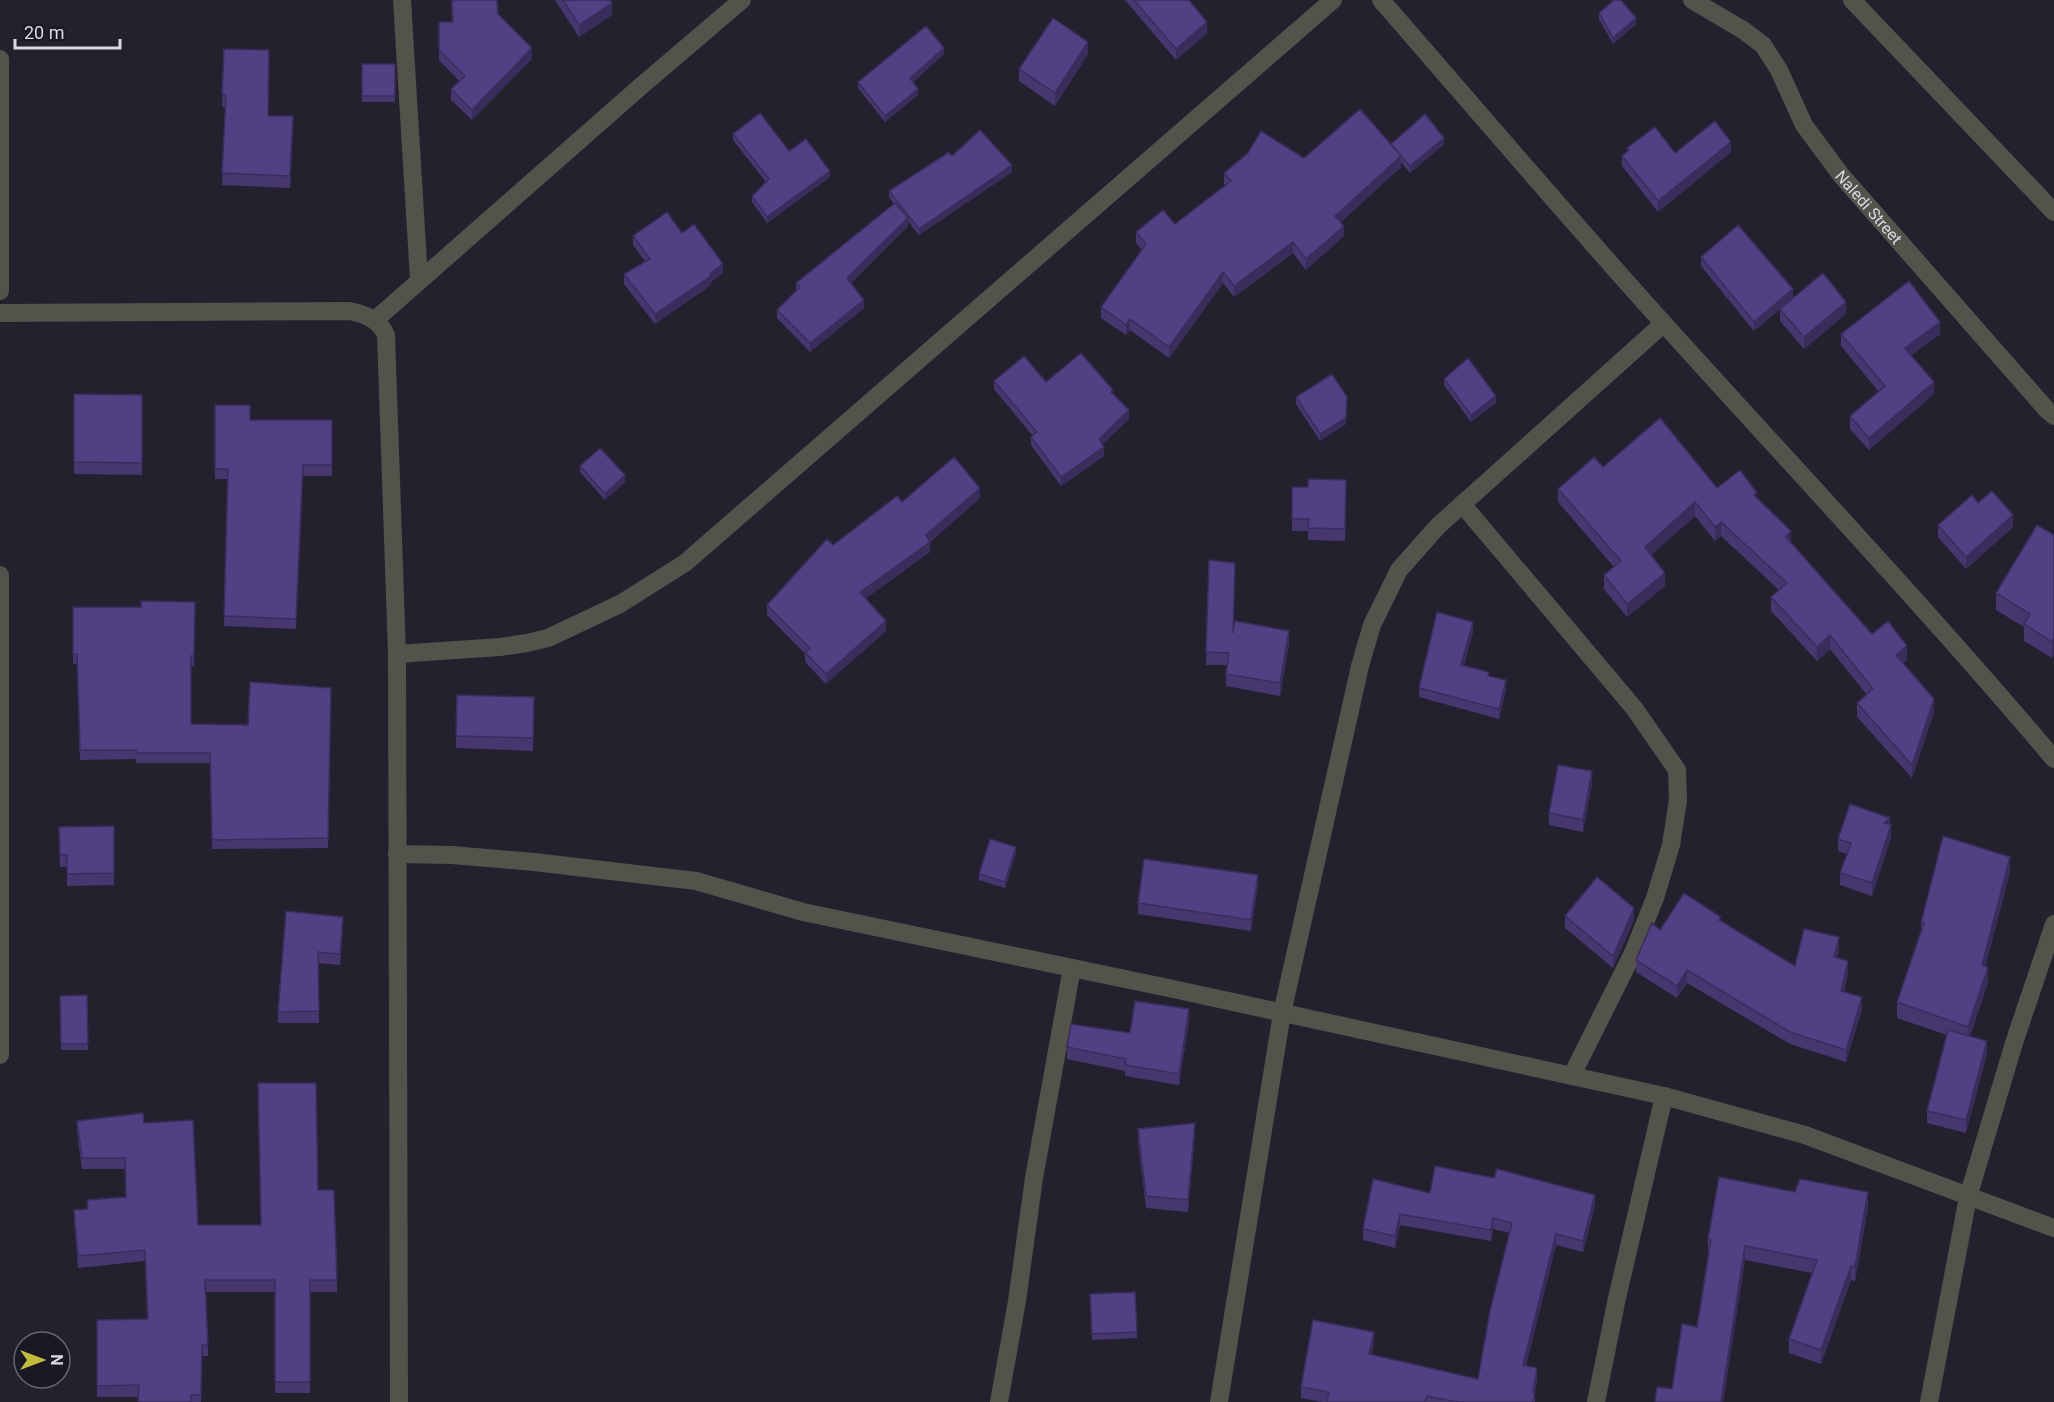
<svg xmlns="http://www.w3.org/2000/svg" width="2054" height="1402" viewBox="0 0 2054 1402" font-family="Roboto,sans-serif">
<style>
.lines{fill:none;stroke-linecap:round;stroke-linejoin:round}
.street{stroke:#53524b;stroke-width:18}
.wall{fill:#463771}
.shaded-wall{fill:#392d5c}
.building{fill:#514083;stroke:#392d5c;stroke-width:1.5}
.labels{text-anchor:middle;stroke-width:5;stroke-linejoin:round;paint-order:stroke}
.street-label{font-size:16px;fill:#dbd9e3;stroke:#1a1825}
</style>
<rect width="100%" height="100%" fill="#24212f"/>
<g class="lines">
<!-- street -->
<g class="street">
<path d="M 402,0 L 419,279"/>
<path d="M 1381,0 C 1476,109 1569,219 1666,326 C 1796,470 1929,611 2054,759"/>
<path id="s1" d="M 1692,0 L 1743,30 L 1763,45 L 1779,70 L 1804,125 L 1841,175 L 2047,410 L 2054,416"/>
<path d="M 1852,0 L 2054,212"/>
<path d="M 0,59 L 0,291"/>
<path d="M 0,313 L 349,311 C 365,314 379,319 386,335 L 397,654 L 399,1402"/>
<path d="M 375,320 L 640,87 L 742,0"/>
<path d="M 1462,504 L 1634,708 L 1677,770 L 1678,800 L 1671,845 L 1655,898 L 1632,955 L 1572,1075"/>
<path d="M 0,575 L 0,1055"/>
<path d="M 397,654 L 500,647 L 527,643 L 548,638 L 620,604 L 685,563 L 1333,0"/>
<path d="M 397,854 L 452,855 L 534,862 L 696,881 L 803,912 L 1178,990 L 1664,1096"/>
<path d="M 999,1402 L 1017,1301 L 1034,1178 L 1072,968"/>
<path d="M 1219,1402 L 1282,1013 L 1360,666 L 1372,625 L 1399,570 L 1438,526 L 1663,324"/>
<path d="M 1596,1402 L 1617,1298 L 1664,1096 L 1805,1135 L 2054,1228"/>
<path d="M 1929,1402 L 1968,1197 L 2014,1043 L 2054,924"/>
</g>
</g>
<!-- wall -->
<path class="wall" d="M 451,0 L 497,0 L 498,14 L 532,59 L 472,120 L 451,100 L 451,89 L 459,81 L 439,60 L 439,22 L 452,22 Z
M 555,0 L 610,0 L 612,15 L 579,37 Z
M 1125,0 L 1189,0 L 1207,33 L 1176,60 Z
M 1599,13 L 1636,24 L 1613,44 L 1599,19 Z
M 224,49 L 268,116 L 293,128 L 290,188 L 222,185 L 226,107 L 222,107 Z
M 944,54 L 913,82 L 918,95 L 885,122 L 858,88 L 858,82 Z
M 1088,54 L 1055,106 L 1019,81 L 1019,69 Z
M 362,64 L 395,64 L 395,102 L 362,102 Z
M 733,134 L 830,177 L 767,223 L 752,202 L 752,196 L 766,182 L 733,140 Z
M 1444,144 L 1410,173 L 1401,162 L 1401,167 L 1341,222 L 1344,236 L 1306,270 L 1293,253 L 1234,297 L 1223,283 L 1169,358 L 1130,330 L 1126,335 L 1101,318 L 1101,307 L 1142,250 L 1136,243 L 1136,232 L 1175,224 L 1225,185 L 1224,184 L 1224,173 L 1304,158 L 1391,145 Z
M 1627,148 L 1675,153 L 1731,152 L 1658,212 L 1622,166 L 1622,156 L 1627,151 Z
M 952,156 L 1012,172 L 919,235 L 908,221 L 908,226 L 851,283 L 864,308 L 810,352 L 777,318 L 777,310 L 796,291 L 796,283 L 894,204 L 889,197 L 889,191 Z
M 682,233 L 723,273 L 711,282 L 711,285 L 655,324 L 624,284 L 624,274 L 645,261 L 633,245 L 633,236 Z
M 1701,257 L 1793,298 L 1846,314 L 1804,349 L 1780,321 L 1780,309 L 1754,331 L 1701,266 Z
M 1841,334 L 1940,334 L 1911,355 L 1934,394 L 1869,450 L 1850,429 L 1850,416 L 1879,392 L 1841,346 Z
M 1444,379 L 1496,403 L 1471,422 L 1444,385 Z
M 994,381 L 1113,393 L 1129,419 L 1102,444 L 1104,456 L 1061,486 L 1031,445 L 1031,437 L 1032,435 L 994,389 Z
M 74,394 L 142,395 L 142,475 L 74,474 Z
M 1296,397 L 1347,397 L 1346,424 L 1320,441 L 1296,404 Z
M 215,405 L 250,420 L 332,420 L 332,476 L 303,476 L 296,629 L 224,626 L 228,479 L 215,479 Z
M 580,466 L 625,482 L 605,500 L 580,472 Z
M 1603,467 L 1717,488 L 1757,499 L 1791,544 L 1872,634 L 1907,660 L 1903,663 L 1934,712 L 1912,778 L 1857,717 L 1857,703 L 1867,695 L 1830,649 L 1817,661 L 1771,611 L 1771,597 L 1779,590 L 1721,536 L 1715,541 L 1695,516 L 1651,555 L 1665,586 L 1627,617 L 1604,589 L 1604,575 L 1614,567 L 1558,502 L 1558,489 Z
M 1346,480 L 1345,541 L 1308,540 L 1308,531 L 1292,531 L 1292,487 L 1308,487 Z
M 980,498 L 930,542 L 930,552 L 866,598 L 886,631 L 826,684 L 805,662 L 805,654 L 767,615 L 767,605 L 902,502 Z
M 1978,503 L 2013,527 L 1966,569 L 1938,537 L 1938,525 Z
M 2054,535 L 2052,658 L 2024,641 L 2024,627 L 1996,610 L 1996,593 Z
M 1209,560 L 1233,630 L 1289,643 L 1280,696 L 1226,686 L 1226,674 L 1227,665 L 1206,665 Z
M 195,602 L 194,666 L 191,666 L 191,724 L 248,725 L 331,688 L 328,848 L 212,849 L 210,763 L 136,763 L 136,759 L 80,760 L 77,664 L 73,664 L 73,607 L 141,607 Z
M 1473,632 L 1464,666 L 1489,676 L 1506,690 L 1499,719 L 1419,697 L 1419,688 Z
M 457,695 L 534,697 L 533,751 L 456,748 Z
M 1592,783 L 1583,832 L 1549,825 L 1549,813 Z
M 1890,825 L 1891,838 L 1872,896 L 1840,885 L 1840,873 L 1847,854 L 1838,851 L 1838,839 Z
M 114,826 L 114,885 L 67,886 L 67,867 L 60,867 L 59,827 Z
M 1016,853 L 1005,888 L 979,880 L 979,874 Z
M 2010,872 L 1985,966 L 1988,982 L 1970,1036 L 1987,1053 L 1966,1133 L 1927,1123 L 1927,1111 L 1947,1035 L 1897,1018 L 1897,1002 L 1921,933 L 1921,923 Z
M 1258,886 L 1251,931 L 1138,914 L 1138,903 Z
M 286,911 L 343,928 L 340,965 L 318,963 L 319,1023 L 278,1023 L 278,1012 Z
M 1565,916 L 1634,920 L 1613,968 L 1565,928 Z
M 1721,921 L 1795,966 L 1839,950 L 1837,958 L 1848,973 L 1844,991 L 1862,1009 L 1846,1062 L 1790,1044 L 1687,983 L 1677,998 L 1636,972 L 1636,960 L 1660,930 Z
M 87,995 L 88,1050 L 61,1050 L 60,996 Z
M 1189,1021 L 1179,1085 L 1125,1076 L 1125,1071 L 1067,1059 L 1067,1047 Z
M 77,1121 L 144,1123 L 198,1225 L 261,1225 L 318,1190 L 337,1280 L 337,1292 L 310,1292 L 310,1393 L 275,1393 L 275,1292 L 206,1292 L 208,1356 L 202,1356 L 201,1402 L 138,1402 L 138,1397 L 97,1397 L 97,1320 L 147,1319 L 145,1261 L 78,1268 L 74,1221 L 74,1210 L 87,1209 L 87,1200 L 126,1197 L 125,1169 L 82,1169 L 77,1133 Z
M 1138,1129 L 1195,1134 L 1188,1212 L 1146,1208 L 1138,1141 Z
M 1430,1193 L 1595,1206 L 1583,1252 L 1556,1245 L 1526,1366 L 1537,1379 L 1535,1392 L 1535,1402 L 1323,1402 L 1301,1398 L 1301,1387 L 1374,1343 L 1371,1355 L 1478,1379 L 1510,1233 L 1493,1229 L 1491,1241 L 1400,1225 L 1395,1248 L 1363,1240 L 1363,1229 Z
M 1868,1207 L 1855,1281 L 1851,1280 L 1821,1364 L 1789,1353 L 1789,1339 L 1812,1273 L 1745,1260 L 1723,1402 L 1655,1402 L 1672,1389 L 1697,1327 L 1708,1254 L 1708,1239 Z
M 1090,1294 L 1137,1332 L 1137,1338 L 1092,1340 Z"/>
<!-- shaded-wall -->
<path class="shaded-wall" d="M 612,3 L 612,15 L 579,37 L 579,25 Z
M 1636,18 L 1636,24 L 1613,44 L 1613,38 Z
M 1207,22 L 1207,33 L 1176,60 L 1176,49 Z
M 1088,42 L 1088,54 L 1055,106 L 1055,93 Z
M 532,48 L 532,59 L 472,120 L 472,110 Z
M 944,48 L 944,54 L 910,84 L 910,78 Z
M 918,89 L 918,95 L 885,122 L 885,116 Z
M 293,116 L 293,128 L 290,188 L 290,176 Z
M 1444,138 L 1444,144 L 1410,173 L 1410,166 Z
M 1731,142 L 1731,152 L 1658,212 L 1658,201 Z
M 1401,156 L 1401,167 L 1335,227 L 1335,216 Z
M 1012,165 L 1012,172 L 919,235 L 919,229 Z
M 830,171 L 830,177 L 767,223 L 767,217 Z
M 908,218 L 908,226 L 847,287 L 847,278 Z
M 1344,226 L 1344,236 L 1306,270 L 1306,259 Z
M 1293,242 L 1293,253 L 1234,297 L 1234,286 Z
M 723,264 L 723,273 L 711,282 L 711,285 L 655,324 L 655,314 Z
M 1223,272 L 1223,283 L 1169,358 L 1169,347 Z
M 1793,289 L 1793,298 L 1754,331 L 1754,322 Z
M 864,300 L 864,308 L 810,352 L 810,343 Z
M 1846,302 L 1846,314 L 1804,349 L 1804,337 Z
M 1130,319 L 1130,330 L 1126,335 L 1126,325 Z
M 1940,322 L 1940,334 L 1905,360 L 1905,348 Z
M 1934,382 L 1934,394 L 1869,450 L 1869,438 Z
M 1496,396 L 1496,403 L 1471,422 L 1471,415 Z
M 1129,410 L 1129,419 L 1099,448 L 1099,439 Z
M 1346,418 L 1346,424 L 1320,441 L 1320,434 Z
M 1104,447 L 1104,456 L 1061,486 L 1061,477 Z
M 625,475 L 625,482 L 605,500 L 605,494 Z
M 980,488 L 980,498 L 929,542 L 930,542 L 930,552 L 860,602 L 860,592 Z
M 1695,502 L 1695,516 L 1645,561 L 1645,547 Z
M 2013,515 L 2013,527 L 1966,569 L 1966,557 Z
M 1721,522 L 1721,536 L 1715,541 L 1715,527 Z
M 1791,531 L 1791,545 L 1786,537 Z
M 1665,573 L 1665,586 L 1627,617 L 1627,604 Z
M 886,621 L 886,631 L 826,684 L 826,674 Z
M 1473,622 L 1473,632 L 1461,675 L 1461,665 Z
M 1289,631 L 1289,643 L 1280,696 L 1280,683 Z
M 1830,635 L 1830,649 L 1817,661 L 1817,647 Z
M 2054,639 L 2054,655 L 2052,658 L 2052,642 Z
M 1907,646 L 1907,660 L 1896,669 L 1896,655 Z
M 1506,680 L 1506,690 L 1499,719 L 1499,709 Z
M 1934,699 L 1934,712 L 1912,778 L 1912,765 Z
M 1592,771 L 1592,783 L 1583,832 L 1583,820 Z
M 1890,818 L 1890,830 L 1891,825 L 1891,838 L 1872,896 L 1872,883 L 1884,823 Z
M 1016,847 L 1016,853 L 1005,888 L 1005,882 Z
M 2010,857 L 2010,872 L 1982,980 L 1982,965 Z
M 1258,875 L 1258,886 L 1251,931 L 1251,920 Z
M 1634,908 L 1634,920 L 1613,968 L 1613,956 Z
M 343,917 L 343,928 L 340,965 L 340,954 Z
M 1839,937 L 1839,950 L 1834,969 L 1834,957 Z
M 1848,961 L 1848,973 L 1841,1003 L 1841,991 Z
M 1988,967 L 1988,982 L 1968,1042 L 1968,1027 Z
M 1687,970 L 1687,983 L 1677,998 L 1677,986 Z
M 1862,997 L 1862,1009 L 1846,1062 L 1846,1050 Z
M 1189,1009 L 1189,1021 L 1179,1085 L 1179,1074 Z
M 1987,1041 L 1987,1053 L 1966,1133 L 1966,1120 Z
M 1195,1123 L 1195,1134 L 1188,1212 L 1188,1200 Z
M 1868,1192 L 1868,1207 L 1855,1281 L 1855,1267 Z
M 1595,1195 L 1595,1206 L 1583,1252 L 1583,1241 Z
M 1400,1214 L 1400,1225 L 1395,1248 L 1395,1236 Z
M 1493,1218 L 1493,1229 L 1491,1241 L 1491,1230 Z
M 1556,1234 L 1556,1245 L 1523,1376 L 1523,1365 Z
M 1745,1246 L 1745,1260 L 1723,1402 L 1721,1402 Z
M 1851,1266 L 1851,1280 L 1821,1364 L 1821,1350 Z
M 1374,1332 L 1374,1343 L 1369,1365 L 1369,1354 Z
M 1537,1368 L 1537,1379 L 1533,1402 L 1533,1392 Z"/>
<!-- building -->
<path class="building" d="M 452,0 L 497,0 L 498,14 L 532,48 L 472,110 L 451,89 L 465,76 L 439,50 L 439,22 L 453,22 Z
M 563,0 L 610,0 L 612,3 L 579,25 Z
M 1134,0 L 1189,0 L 1207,22 L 1176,49 Z
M 1614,0 L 1621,0 L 1636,18 L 1613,38 L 1599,13 Z
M 1053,18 L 1088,42 L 1055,93 L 1019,69 Z
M 926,26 L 944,48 L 910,78 L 918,89 L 885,116 L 858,82 Z
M 224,49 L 269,50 L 268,116 L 293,116 L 290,176 L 222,173 L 226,95 L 222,94 Z
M 362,64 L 395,64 L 395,96 L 362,96 Z
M 1360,109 L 1401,156 L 1335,216 L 1344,226 L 1306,259 L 1293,242 L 1234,286 L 1223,272 L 1169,347 L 1130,319 L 1126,325 L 1101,307 L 1146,244 L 1136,232 L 1163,210 L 1175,224 L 1231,181 L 1224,173 L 1248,153 L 1261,131 L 1304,158 Z
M 760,113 L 789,151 L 806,139 L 830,171 L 767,217 L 752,196 L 769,179 L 733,134 Z
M 1425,114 L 1444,138 L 1410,166 L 1391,144 Z
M 1715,121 L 1731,142 L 1658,201 L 1622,156 L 1629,150 L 1627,148 L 1655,127 L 1675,153 Z
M 980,130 L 1012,165 L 919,229 L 889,191 L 949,152 L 952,156 Z
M 895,203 L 908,218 L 847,278 L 864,300 L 810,343 L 777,310 L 800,287 L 796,283 Z
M 667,212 L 682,233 L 694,224 L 723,264 L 710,274 L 711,276 L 655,314 L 624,274 L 650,259 L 633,236 Z
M 1738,225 L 1793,289 L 1754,322 L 1701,257 Z
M 1823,273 L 1846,302 L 1804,337 L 1780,309 Z
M 1909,281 L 1940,322 L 1905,348 L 1934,382 L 1869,438 L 1850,416 L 1885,386 L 1841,334 Z
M 1081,353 L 1113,390 L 1111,392 L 1129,410 L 1099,439 L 1104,447 L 1061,477 L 1031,437 L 1037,432 L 994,381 L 1024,356 L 1046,382 Z
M 1468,358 L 1496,396 L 1471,415 L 1444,379 Z
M 1332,374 L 1347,397 L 1346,418 L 1320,434 L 1296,397 Z
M 74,394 L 142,395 L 142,463 L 74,462 Z
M 215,405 L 250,405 L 250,420 L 332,420 L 332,465 L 303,465 L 296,619 L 224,616 L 228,469 L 215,469 Z
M 1660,418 L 1717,488 L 1740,470 L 1757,493 L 1754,495 L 1791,531 L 1786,537 L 1872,634 L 1888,621 L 1907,646 L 1896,655 L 1934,699 L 1912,765 L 1857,703 L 1873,689 L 1830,635 L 1817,647 L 1771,597 L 1787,583 L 1721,522 L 1715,527 L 1695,502 L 1645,547 L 1665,573 L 1627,604 L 1604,575 L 1621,561 L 1558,489 L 1594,457 L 1603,467 Z
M 600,448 L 625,475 L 605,494 L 580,466 Z
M 954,457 L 980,488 L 926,535 L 930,542 L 860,592 L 886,621 L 826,674 L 805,652 L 810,648 L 767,605 L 827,539 L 833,545 L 897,496 L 902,502 Z
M 1308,479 L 1346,480 L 1345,529 L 1308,528 L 1309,519 L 1292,519 L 1292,487 L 1308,487 Z
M 1992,491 L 2013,515 L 1966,557 L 1938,525 L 1972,495 L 1978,503 Z
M 2037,525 L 2054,535 L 2054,639 L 2052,642 L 2024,624 L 2030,614 L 1996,593 Z
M 1209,560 L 1235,563 L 1233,633 L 1235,621 L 1289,631 L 1280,683 L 1226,674 L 1229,653 L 1206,652 Z
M 141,601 L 195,602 L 194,656 L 191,656 L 191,724 L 248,725 L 250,682 L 331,688 L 328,838 L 212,840 L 210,753 L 136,753 L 136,750 L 80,750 L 77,654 L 73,654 L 73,607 L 141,607 Z
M 1437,612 L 1473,622 L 1461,665 L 1489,672 L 1488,676 L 1506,680 L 1499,709 L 1419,688 Z
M 457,695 L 534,697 L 533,738 L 456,736 Z
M 1558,765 L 1592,771 L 1583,820 L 1549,813 Z
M 1850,804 L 1890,818 L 1884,823 L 1891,825 L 1872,883 L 1840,873 L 1851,843 L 1838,839 Z
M 114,826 L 114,873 L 67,874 L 67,855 L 60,855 L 59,827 Z
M 1943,836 L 2010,857 L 1982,965 L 1988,967 L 1968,1027 L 1897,1002 L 1924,923 L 1921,923 Z
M 990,839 L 1016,847 L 1005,882 L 979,874 Z
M 1144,859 L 1258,875 L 1251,920 L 1138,903 Z
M 1597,877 L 1634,908 L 1613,956 L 1565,916 Z
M 1684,893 L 1721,917 L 1719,920 L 1795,966 L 1804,929 L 1839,937 L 1834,957 L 1848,961 L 1841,991 L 1862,997 L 1846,1050 L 1790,1032 L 1687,970 L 1677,986 L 1636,960 L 1652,923 L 1660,930 Z
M 286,911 L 343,917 L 340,954 L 318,952 L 319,1011 L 278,1012 Z
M 87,995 L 88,1044 L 61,1044 L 60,996 Z
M 1135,1001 L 1189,1009 L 1179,1074 L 1125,1065 L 1126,1059 L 1067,1047 L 1071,1024 L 1130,1033 Z
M 1948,1030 L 1987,1041 L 1966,1120 L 1927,1111 Z
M 258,1083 L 316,1083 L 318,1190 L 334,1190 L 337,1280 L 310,1280 L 310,1382 L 275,1382 L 275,1280 L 205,1280 L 208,1345 L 202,1345 L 201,1395 L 191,1395 L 191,1402 L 138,1402 L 139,1385 L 97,1386 L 97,1320 L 148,1319 L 145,1250 L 78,1256 L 74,1210 L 88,1209 L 87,1200 L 126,1197 L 125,1158 L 82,1158 L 77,1121 L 143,1113 L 144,1123 L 193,1120 L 198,1225 L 261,1225 Z
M 1195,1123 L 1188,1200 L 1146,1196 L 1138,1129 Z
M 1435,1166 L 1494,1178 L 1497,1169 L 1595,1195 L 1583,1241 L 1556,1234 L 1523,1365 L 1537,1368 L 1533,1392 L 1535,1392 L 1533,1402 L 1458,1402 L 1427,1396 L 1425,1402 L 1327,1402 L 1329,1392 L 1301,1387 L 1313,1320 L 1374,1332 L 1369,1354 L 1478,1379 L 1490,1311 L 1512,1223 L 1493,1218 L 1491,1230 L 1400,1214 L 1395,1236 L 1363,1229 L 1373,1179 L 1430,1193 Z
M 1719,1177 L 1795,1192 L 1800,1179 L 1868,1192 L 1855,1267 L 1851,1266 L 1821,1350 L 1789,1339 L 1817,1260 L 1745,1246 L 1721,1402 L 1655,1402 L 1657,1387 L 1672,1389 L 1682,1324 L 1697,1327 L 1711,1240 L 1708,1239 Z
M 1135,1292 L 1137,1332 L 1092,1334 L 1090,1294 Z"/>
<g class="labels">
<!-- street labels -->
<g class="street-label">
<text dy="6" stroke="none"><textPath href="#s1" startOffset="279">Naledi Street</textPath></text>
</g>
</g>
<!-- north arrow -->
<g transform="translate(42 1360) rotate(90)"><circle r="28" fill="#1a1825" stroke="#676571" stroke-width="1.5"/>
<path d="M0-4.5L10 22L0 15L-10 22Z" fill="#c4bc3e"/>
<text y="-9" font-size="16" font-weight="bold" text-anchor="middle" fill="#dbd9e3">N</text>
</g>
<!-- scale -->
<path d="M15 39v9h105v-9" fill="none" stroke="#dbd9e3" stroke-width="3"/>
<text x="24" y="39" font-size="18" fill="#dbd9e3" stroke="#1a1825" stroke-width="4.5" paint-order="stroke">20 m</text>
</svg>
